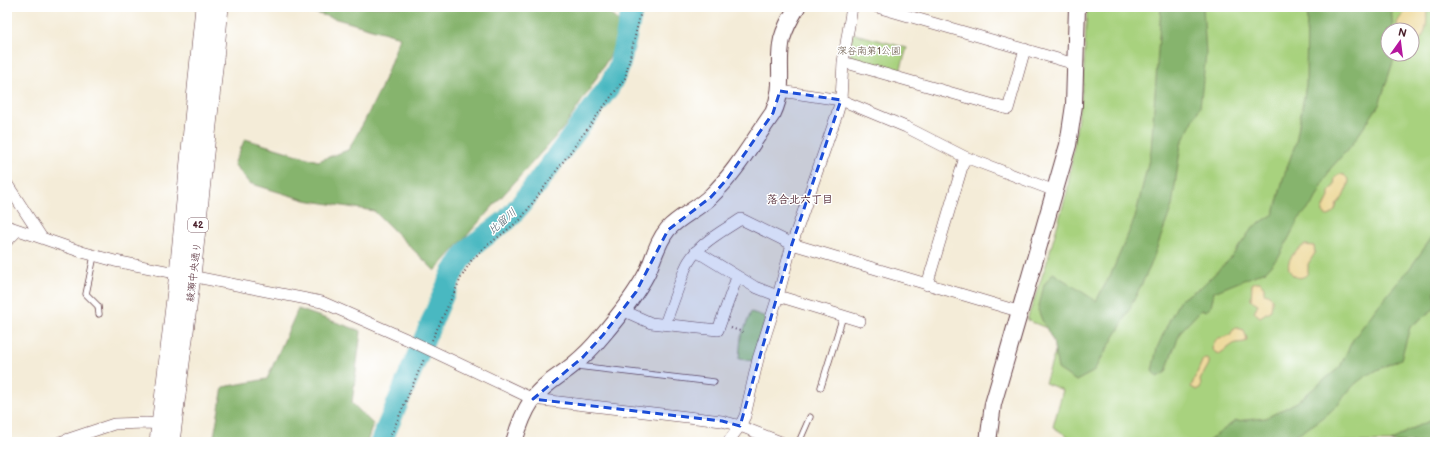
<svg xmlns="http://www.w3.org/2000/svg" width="1442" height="449" viewBox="0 0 1442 449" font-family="'Balsamiq Sans','Klee One',sans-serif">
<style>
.green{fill:#a8d27e;stroke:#797854;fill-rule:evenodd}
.forest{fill:#86b46d;stroke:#686a4c}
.sand{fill:#eeda9e;stroke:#9c7c64}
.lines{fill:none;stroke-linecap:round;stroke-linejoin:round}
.river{stroke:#49b8c1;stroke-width:22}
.lane-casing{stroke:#643e45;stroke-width:7}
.street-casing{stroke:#643e45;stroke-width:12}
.secondary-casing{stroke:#643e45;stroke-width:18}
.primary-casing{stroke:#643e45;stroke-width:18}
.path{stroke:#643e45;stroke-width:2;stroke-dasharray:1 3;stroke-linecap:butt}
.lane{stroke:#fff;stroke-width:5.5}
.street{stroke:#fff;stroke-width:11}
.secondary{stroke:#fff;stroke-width:16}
.primary{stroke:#fff;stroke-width:17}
.marked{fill:#1d4ed8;fill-opacity:0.2;stroke:#1d4ed8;stroke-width:3;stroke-dasharray:8 5;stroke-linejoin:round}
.labels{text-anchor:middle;stroke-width:3;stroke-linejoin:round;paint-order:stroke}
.shield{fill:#fff;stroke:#80626b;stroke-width:1}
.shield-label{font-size:9px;font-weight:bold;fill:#4a1f2b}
.park-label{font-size:10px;fill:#654;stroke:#fff}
.street-label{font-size:10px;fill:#4a1f2b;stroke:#fff}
.neighbourhood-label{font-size:11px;font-weight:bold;fill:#4a1f2b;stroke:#fff}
.water-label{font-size:11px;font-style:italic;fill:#4a5c67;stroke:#fff}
</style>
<rect width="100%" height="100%" fill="#fff"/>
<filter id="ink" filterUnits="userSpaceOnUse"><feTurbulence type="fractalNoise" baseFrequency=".025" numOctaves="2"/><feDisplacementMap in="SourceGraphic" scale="8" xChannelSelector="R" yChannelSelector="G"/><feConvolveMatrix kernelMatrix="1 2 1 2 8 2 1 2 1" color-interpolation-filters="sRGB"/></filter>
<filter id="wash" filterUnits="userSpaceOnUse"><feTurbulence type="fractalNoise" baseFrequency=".012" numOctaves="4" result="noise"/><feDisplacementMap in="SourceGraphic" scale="16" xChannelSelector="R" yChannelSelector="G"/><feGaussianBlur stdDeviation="0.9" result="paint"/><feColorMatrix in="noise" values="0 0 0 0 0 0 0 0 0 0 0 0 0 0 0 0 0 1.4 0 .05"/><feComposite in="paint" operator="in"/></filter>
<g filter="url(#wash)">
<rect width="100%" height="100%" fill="#f4ecd8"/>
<!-- green -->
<path class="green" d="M 1087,7 L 1435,7 L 1435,442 L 1077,442 L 1053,427 L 1063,390 L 1045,383 L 1061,334 L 1027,320 L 1046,265 L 1067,192 L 1083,83 ZM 1388,30 L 1412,30 L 1412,54 L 1388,54 Z
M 852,33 L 907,48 L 900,71 L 852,58 L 849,53 Z
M 751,312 L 766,317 L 754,361 L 739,359 L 741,337 Z"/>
<!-- forest -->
<path class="forest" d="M 313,7 L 603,7 L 626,29 L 591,87 L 566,125 L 435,271 L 374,211 L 305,200 L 249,183 L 234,164 L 245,139 L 318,161 L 348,150 L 364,122 L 381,88 L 400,37 L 312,12 Z
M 1161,7 L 1203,7 L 1206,54 L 1200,107 L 1181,144 L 1172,206 L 1150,267 L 1122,324 L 1093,372 L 1076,381 L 1058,369 L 1053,341 L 1042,320 L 1038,310 L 1044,285 L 1053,273 L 1096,301 L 1111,274 L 1135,218 L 1151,151 Z
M 1307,7 L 1391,7 L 1393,30 L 1388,30 L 1388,54 L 1395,54 L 1395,56 L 1379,105 L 1351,146 L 1330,169 L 1314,202 L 1298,220 L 1280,255 L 1266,271 L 1214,292 L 1211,307 L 1206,311 L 1201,310 L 1181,331 L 1172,353 L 1166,372 L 1157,377 L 1152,371 L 1157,348 L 1170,319 L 1180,300 L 1201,287 L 1230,259 L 1253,227 L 1274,214 L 1283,179 L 1296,142 L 1306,85 Z
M 1435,233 L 1435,308 L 1410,327 L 1401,359 C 1386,366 1368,373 1355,384 C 1349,390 1343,398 1337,405 C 1322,421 1299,435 1278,442 L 1207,442 L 1235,421 L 1266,418 L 1297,402 L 1340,367 L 1352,341 L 1378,306 L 1410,268 Z
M 298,309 L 361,331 L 352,403 L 373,424 L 367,442 L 213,442 L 223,387 L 267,379 Z
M 1435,419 L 1435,442 L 1391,442 C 1405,431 1419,425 1435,419 Z"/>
<!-- sand -->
<path class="sand" d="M 1408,7 L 1427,7 C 1426,19 1429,32 1418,41 L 1412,39 L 1412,30 L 1398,30 L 1397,23 C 1400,16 1405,14 1408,7 Z
M 1339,174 L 1344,175 L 1349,180 L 1348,185 L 1343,197 L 1337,204 L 1335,210 L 1331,215 L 1327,216 L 1323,213 L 1323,209 L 1329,197 L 1329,192 L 1334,186 L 1335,178 Z
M 1305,245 L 1314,246 L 1315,253 L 1308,264 L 1308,273 C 1297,288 1272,263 1305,245 Z
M 1256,282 L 1260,282 L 1264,287 L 1264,293 C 1275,296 1272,301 1271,310 L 1260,317 L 1254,312 L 1258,304 L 1251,300 L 1252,284 Z
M 1234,328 L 1237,328 L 1244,330 L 1247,339 L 1245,342 L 1235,343 L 1219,354 L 1215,352 L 1212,349 C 1216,334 1220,340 1230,335 Z
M 1206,358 L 1209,359 L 1209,364 L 1200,380 L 1201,386 L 1200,389 L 1197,390 L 1191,387 L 1203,359 Z"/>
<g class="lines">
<!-- river -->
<path class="river" d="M 381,442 L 452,274 L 461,260 L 472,246 L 507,220 L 522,203 L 609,87 L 619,67 L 633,7"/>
</g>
</g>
<g filter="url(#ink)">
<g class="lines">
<!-- lane casing -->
<g class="lane-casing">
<path id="lane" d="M 94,256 L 86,294 L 98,306 L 99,314
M 577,366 L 714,382
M 821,387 L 843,316
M 799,442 L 810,417"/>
</g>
<!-- street casing -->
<g class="street-casing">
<path id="street" d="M 877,7 L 1075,64
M 843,62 L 1008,109 L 1025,49
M 780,91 L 841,100 L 906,127 L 965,157 L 1055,191
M 7,184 L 42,238
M 7,226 L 82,252 L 115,261 L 322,302 L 413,342 L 533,399 L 722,421 L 740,426 L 781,442
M 7,241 L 18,230
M 696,251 L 755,287 L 778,296 L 860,321
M 927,285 L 965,157
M 622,310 L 651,323 L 718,330 L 737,277
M 665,324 L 685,269 C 695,245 720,233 741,219 L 792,244 L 1021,312
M 60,442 L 114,424 L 146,423 L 160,424
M 728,442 L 740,426 L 745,416 L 758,359 L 778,296 L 792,244 L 837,114 L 841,100 L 843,62 L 852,7"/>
</g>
<!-- secondary casing -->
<g class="secondary-casing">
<path id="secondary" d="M 514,442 C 518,428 524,412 532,400 C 542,385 560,376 573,365 C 584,356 593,347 601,337 C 618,317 635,296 647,273 C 654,258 657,242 668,229 C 680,216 698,209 711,196 C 736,172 753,141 773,113 C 786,85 776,66 782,39 C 785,28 791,17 797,7
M 988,442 L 993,404 L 1068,145 L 1074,105 L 1077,7"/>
</g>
<!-- primary casing -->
<g class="primary-casing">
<path id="primary" d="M 158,442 L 178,273 L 204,7
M 171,442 L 192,276 L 215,59 L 220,7"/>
</g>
<!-- path -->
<path class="path" d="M 731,328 L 743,332
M 432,340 L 461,278 L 471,261 L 483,249 L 520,220 L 625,78 L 642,7
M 388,442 L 424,359"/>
<!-- lane -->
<use href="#lane" class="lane"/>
<!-- street -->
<use href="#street" class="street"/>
<!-- secondary -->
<use href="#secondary" class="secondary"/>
<!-- primary -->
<use href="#primary" class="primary"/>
</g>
</g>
<!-- marked area -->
<path class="marked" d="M 780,91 L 841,100 L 792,244 L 740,426 L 722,421 L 533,399 L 583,357 L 603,335 L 636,292 L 668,230 L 711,197 L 727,179 L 773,113 Z"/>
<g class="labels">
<!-- shield labels -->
<rect class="shield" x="188" y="218" width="20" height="14" rx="3"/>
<g class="shield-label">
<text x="198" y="228">42</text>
</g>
<!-- park labels -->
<g class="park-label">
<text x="869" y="54">深谷南第1公園</text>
</g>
<!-- street labels -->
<g class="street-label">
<text transform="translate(193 272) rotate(-83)" y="4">綾瀬中央通り</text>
</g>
<!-- neighbourhood labels -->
<g class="neighbourhood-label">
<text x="800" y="203">落合北六丁目</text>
</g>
<!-- water labels -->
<g class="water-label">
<text transform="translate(502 221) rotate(-41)" y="4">比留川</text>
</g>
</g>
<!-- margin -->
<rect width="1442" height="449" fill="none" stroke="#fff" stroke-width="24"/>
<!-- north arrow -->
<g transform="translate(1400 42) rotate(14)"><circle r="19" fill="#ffffff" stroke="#b7a5aa"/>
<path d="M0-3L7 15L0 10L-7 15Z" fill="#b5179e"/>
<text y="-6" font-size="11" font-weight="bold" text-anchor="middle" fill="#4a1f2b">N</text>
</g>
</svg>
